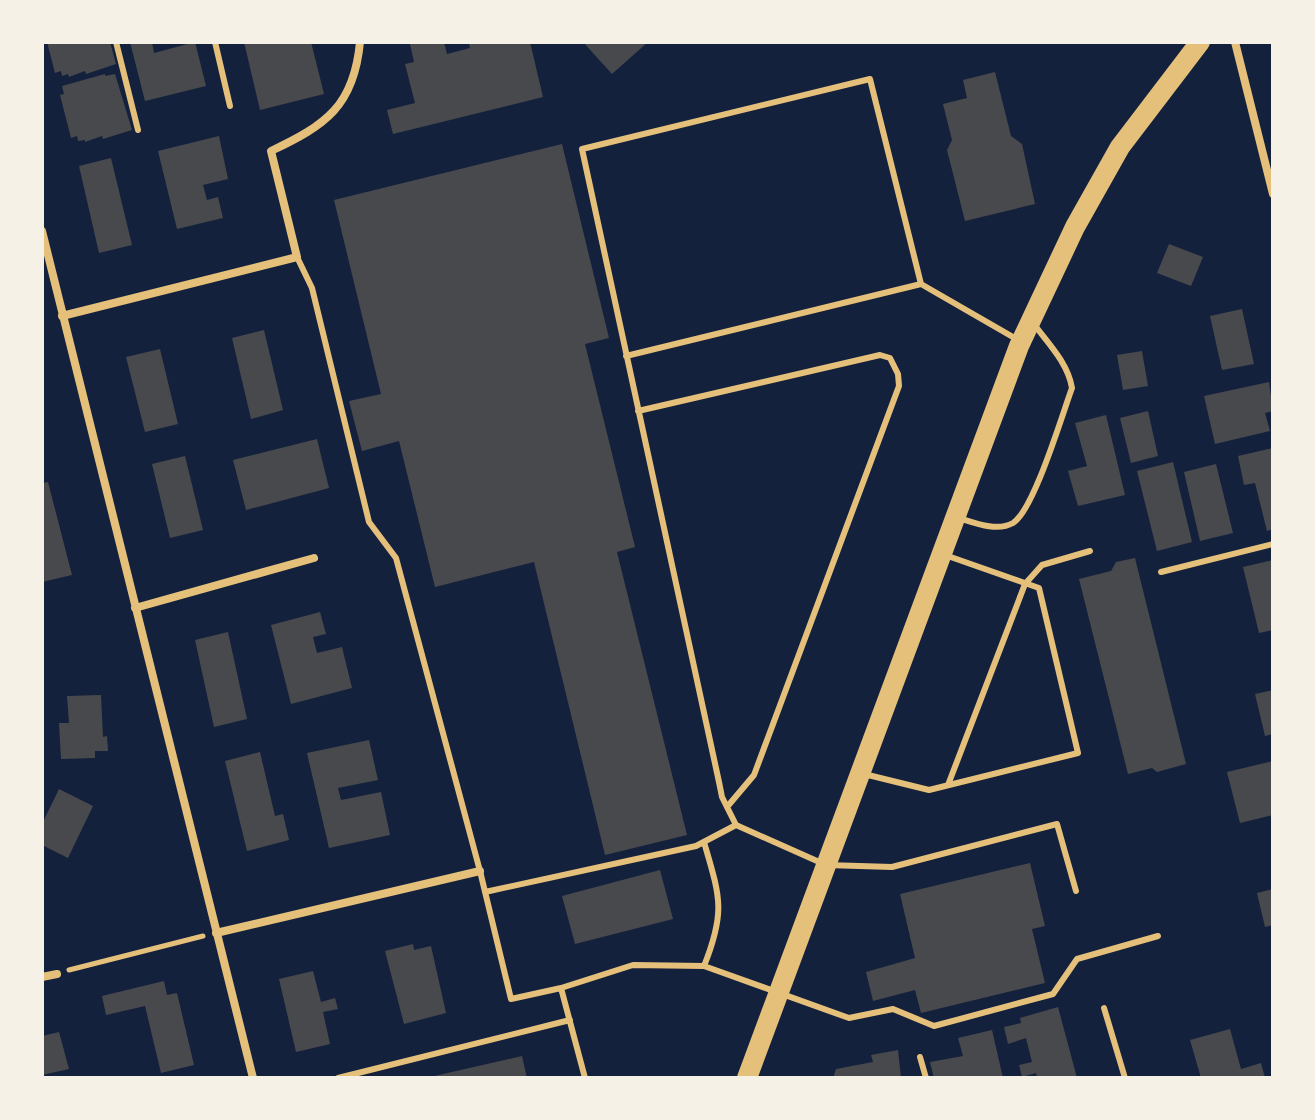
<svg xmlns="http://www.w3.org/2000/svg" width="1315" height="1120" viewBox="0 0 1315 1120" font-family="Inter,sans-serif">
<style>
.building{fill:#48494c}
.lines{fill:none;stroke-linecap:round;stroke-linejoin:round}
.path{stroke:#e5c07b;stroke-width:5}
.service{stroke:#e5c07b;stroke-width:6}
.minor{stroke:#e5c07b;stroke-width:8}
.primary{stroke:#e5c07b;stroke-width:20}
</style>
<rect width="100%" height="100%" fill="#14213d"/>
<!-- building -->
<path class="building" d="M 47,42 L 110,42 L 116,64 L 86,74 L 85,71 L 69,77 L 68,74 L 62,76 L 61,71 L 55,73 Z
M 130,42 L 152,42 L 154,53 L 195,42 L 206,86 L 145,101 Z
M 244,42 L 311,42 L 324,94 L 260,110 Z
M 420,42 L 444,42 L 447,54 L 470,48 L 469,42 L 530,42 L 543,97 L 393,134 L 387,110 L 415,103 L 405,64 L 414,62 L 410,44 Z
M 583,42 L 648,42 L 612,74 Z
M 995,72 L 1011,136 L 1022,144 L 1035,204 L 965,221 L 947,150 L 952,140 L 943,104 L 967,98 L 963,80 Z
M 105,74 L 105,76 L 115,74 L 132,130 L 103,139 L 102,136 L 85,142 L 85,140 L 78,141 L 77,136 L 71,138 L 60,95 L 64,94 L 62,86 Z
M 219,136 L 228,179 L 203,185 L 207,200 L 218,197 L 223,218 L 177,229 L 158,151 Z
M 562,144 L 609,338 L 585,344 L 635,547 L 617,552 L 687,835 L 605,855 L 534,562 L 435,587 L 399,441 L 362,451 L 349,401 L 381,394 L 334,200 Z
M 111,158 L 132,245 L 99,253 L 79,166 Z
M 1169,244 L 1203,257 L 1191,286 L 1157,273 Z
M 1242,309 L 1254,364 L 1222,370 L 1210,316 Z
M 264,330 L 283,410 L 251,419 L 232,338 Z
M 160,349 L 178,424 L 145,432 L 126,357 Z
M 1142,351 L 1148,386 L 1123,390 L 1117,355 Z
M 1269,382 L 1273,411 L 1265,413 L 1270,431 L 1215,444 L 1204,396 Z
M 1148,411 L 1158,456 L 1131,463 L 1120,418 Z
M 1106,415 L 1125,495 L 1078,506 L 1068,471 L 1087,466 L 1075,423 Z
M 317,439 L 329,488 L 246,510 L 233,460 Z
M 1273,448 L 1273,529 L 1267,531 L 1255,483 L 1244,485 L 1238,456 Z
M 185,456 L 203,530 L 170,538 L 152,464 Z
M 1173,462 L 1192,542 L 1157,551 L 1137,471 Z
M 1216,464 L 1233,533 L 1200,541 L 1184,472 Z
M 48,482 L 72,575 L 42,582 L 42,483 Z
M 1135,558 L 1186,764 L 1157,772 L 1152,768 L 1128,774 L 1079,579 L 1111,571 L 1116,562 Z
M 1273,560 L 1273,630 L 1259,633 L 1243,567 Z
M 320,612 L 326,634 L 313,637 L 317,653 L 342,647 L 352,688 L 291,704 L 271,625 Z
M 228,632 L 247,719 L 214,727 L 195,640 Z
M 1273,690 L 1273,734 L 1265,736 L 1255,694 Z
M 101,695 L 103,737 L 107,736 L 108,751 L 95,751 L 95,758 L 61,759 L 59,723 L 69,723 L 67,696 Z
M 369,740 L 378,780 L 338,788 L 341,800 L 381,792 L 390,835 L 329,848 L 307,753 Z
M 260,752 L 275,816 L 283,814 L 289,840 L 247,851 L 225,761 Z
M 1273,761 L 1273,815 L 1240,823 L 1227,772 Z
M 59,789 L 93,806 L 68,858 L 42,845 L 42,824 Z
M 1030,863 L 1045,926 L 1032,929 L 1045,983 L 921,1013 L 915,990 L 873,1001 L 866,972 L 915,958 L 900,894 Z
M 660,870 L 673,919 L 575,944 L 562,896 Z
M 1273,889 L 1273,925 L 1265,927 L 1257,893 Z
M 413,944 L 414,950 L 431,946 L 446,1013 L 404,1024 L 385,951 Z
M 313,971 L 321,1002 L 335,998 L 338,1009 L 323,1012 L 330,1044 L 296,1052 L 279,979 Z
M 164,981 L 167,995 L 177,993 L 194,1065 L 161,1073 L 145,1006 L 106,1015 L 102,996 Z
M 1058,1007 L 1077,1078 L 1037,1078 L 1036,1073 L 1022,1077 L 1019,1065 L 1032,1062 L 1026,1038 L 1008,1044 L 1004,1027 L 1021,1023 L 1020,1018 Z
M 1230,1029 L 1241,1069 L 1261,1063 L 1265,1078 L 1201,1078 L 1190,1040 Z
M 992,1030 L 1003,1078 L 934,1078 L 930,1062 L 963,1056 L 958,1038 Z
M 59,1032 L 69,1069 L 42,1075 L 42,1036 Z
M 898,1050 L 901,1078 L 833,1078 L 836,1069 L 873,1062 L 871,1055 Z
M 522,1056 L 527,1078 L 431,1078 L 430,1077 Z"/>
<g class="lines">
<!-- path -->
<path class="path" d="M 69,970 L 203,936"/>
<!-- service -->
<path class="service" d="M 116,42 L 138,130
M 215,42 L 230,106
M 297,257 L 312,288 L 369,522 L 396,558 L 480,871 L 511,999 L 561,988 L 633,965 L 704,966 L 849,1018 L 893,1009 L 934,1026 L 1053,994 L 1077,959 L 1158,936
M 1018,340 L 921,284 L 870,79 L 582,149 L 719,782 L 722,797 L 736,825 L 826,865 L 892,867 L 1057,824 L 1076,891
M 626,356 L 921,284
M 638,411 L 880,355 L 890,358 L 898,374 L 899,386 L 754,775 L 727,807
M 959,518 C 975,523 997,532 1013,523 C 1034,510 1062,415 1072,388 C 1068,363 1048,343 1033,323
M 1161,572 L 1273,544
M 864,774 L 929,790 L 1078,753 L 1039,588 L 945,555
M 948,785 L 1025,584 L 1042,565 L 1090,551
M 704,842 C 720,897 726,911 704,966
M 485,892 L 696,846 L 736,825
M 561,988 L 585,1078
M 1104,1008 L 1125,1078
M 920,1057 L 926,1078
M 338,1078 L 570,1020"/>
<!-- minor -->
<path class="minor" d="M 1235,42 L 1273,194
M 42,231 L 253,1078
M 62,316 L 297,257 L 271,151 C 326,125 354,106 360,42
M 135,608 L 314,558
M 216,933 L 480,871
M 42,977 L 57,974"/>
<!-- primary -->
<path class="primary" d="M 747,1078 L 1019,346 L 1075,227 L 1120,147 L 1200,42"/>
</g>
<!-- border -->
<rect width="1315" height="1120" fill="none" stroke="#f6f1e7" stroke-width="88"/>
</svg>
